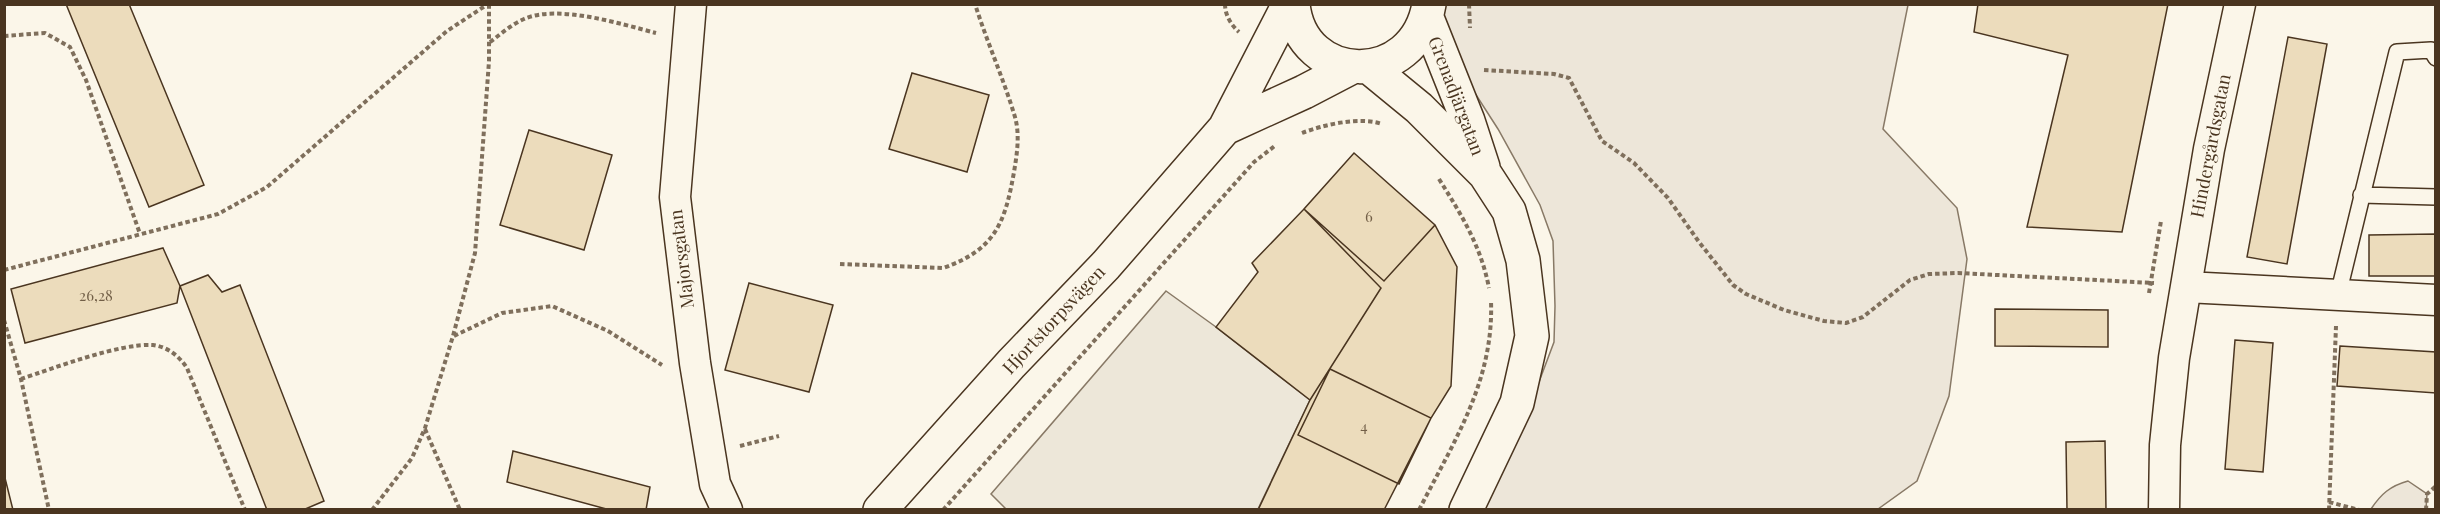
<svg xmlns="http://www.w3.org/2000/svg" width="2440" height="514" viewBox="0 0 2440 514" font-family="'Playfair Display',serif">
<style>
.green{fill:#ede6d9;stroke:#887966;stroke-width:1.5}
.parking{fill:#ede7d9;stroke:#887966;stroke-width:1.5}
.building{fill:#ecdcbc;stroke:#4a3520;stroke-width:1.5}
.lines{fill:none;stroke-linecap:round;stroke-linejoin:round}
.service-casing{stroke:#4a3520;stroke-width:18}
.minor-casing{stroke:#4a3520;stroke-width:33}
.tertiary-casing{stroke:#4a3520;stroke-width:36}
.path{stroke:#7f6f5c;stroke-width:4;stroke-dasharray:4.5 3;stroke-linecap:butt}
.service{stroke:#fbf6e9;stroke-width:15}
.minor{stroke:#fbf6e9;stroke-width:30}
.tertiary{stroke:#fbf6e9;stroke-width:33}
.labels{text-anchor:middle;stroke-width:4.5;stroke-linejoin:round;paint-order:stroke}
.number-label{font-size:15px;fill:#725f47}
.street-label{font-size:18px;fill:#4a3520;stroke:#fbf6e9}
</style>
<rect width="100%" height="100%" fill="#fbf6e9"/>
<!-- green -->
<path class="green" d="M 1430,4 L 1908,5 L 1883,129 L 1957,208 L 1967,259 L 1949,396 L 1917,481 L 1878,509 L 1483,509 L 1516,443 L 1554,342 L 1555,306 L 1553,241 L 1540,205 L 1498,129 L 1451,56 Z
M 2408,481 L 2427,494 L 2426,509 L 2371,509 C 2381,494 2390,486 2408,481 Z"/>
<!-- parking -->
<path class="parking" d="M 1166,291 L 1216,327 L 1310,400 L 1258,509 L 1006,509 L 991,494 Z"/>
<!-- building -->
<path class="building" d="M 66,4 L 129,4 L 204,185 L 149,207 Z
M 1978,4 L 2168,4 L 2122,232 L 2027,227 L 2068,55 L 1974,32 Z
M 2288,37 L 2327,44 L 2287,264 L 2247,257 Z
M 912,73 L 989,95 L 967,172 L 889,149 Z
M 529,130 L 612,155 L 584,250 L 500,225 Z
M 1354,153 L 1435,225 L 1384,281 L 1304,209 Z
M 1354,153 L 1435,225 L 1457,267 L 1451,386 L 1431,418 L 1384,510 L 1258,510 L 1310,400 L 1381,288 L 1304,209 Z
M 1304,209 L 1381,288 L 1310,400 L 1216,327 L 1258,272 L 1252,263 Z
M 2436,234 L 2436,276 L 2369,276 L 2369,235 Z
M 163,248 L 180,286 L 177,303 L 25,343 L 11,289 Z
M 208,275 L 222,292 L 240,285 L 324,501 L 303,510 L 267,510 L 180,286 Z
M 749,283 L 833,305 L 809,392 L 725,370 Z
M 1995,309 L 2108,310 L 2108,347 L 1995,346 Z
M 2235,340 L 2273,343 L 2263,472 L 2225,469 Z
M 2340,346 L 2436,352 L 2436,393 L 2337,386 Z
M 1330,369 L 1431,418 L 1399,484 L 1298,435 Z
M 2105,441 L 2106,510 L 2067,510 L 2066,442 Z
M 513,451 L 650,487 L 646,510 L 610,510 L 507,482 Z
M 4,474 L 13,510 L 4,510 Z"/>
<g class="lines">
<!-- service casing -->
<g class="service-casing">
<path id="service" d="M 2361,195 L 2436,197
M 2338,295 L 2397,52 L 2431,50 L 2436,58"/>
</g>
<!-- minor casing -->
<g class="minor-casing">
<path id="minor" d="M 691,4 L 675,197 L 695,363 L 715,484 L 727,510
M 2186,287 L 2436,300
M 2164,510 L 2165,445 L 2174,358 L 2209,149 L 2240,4"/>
</g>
<!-- tertiary casing -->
<g class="tertiary-casing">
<path id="tertiary" d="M 1293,4 C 1301,86 1415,89 1429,4
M 1427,18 L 1468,121 L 1483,167
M 1369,67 L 1419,108 L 1485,174 L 1509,211 L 1523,260 L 1532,336 L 1517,403 L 1466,510
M 1225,128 L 1304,92 L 1352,67
M 880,510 L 1011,364 L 1106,265 L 1225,128 L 1289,4"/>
</g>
<!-- path -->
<path class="path" d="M 1225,4 C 1225,15 1231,25 1239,32
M 1469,4 L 1470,28
M 4,36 L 45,33 L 70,47 L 86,80 L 140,234
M 490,42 C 501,34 512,24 524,19 C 558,4 621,24 656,33
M 1484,70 L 1554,74 L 1569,78 L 1602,141 L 1634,163 L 1668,198 L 1699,242 L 1733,285 L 1746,294 L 1784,310 L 1824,321 L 1846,323 L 1863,317 L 1910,280 L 1929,274 L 1958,273 L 2154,283
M 1302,133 C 1323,125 1360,116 1382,124
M 1439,179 C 1461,214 1481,246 1489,288
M 840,264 L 943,268 C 995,250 1005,223 1014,172 C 1017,154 1020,135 1015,117 C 1004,80 987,42 975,4
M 4,270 L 218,214 L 267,187 L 447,31 L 488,4
M 2149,293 L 2161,221
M 4,320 L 21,379 L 49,510
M 454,336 L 502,313 L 552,306 L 608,331 L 662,365
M 21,379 C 54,368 120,343 153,345 C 168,347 179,356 187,368 L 245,510
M 425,429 L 460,510
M 740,446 L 779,436
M 2329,502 L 2359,510
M 372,510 L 412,458 L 425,428 L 453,336 L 475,253 L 489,61 L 489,4
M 943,510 L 1254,162 L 1276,145
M 1419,510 C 1454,441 1494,381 1491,301
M 2329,510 L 2336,326
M 2426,510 L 2427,494 L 2436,486"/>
<!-- service -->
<use href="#service" class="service"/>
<!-- minor -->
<use href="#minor" class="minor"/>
<!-- tertiary -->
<use href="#tertiary" class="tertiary"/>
</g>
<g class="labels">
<!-- number labels -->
<g class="number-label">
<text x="1369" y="222">6</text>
<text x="96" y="301">26,28</text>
<text x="1364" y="432">4</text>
</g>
<!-- street labels -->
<g class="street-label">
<text transform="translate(1456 96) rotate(69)" y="6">Grenadjärgatan</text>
<text transform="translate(2211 146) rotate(-79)" y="6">Hindergårdsgatan</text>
<text transform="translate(682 259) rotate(-97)" y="6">Majorsgatan</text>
<text transform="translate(1054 320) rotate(-47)" y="6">Hjortstorpsvägen</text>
</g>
</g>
<!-- border -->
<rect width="2440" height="514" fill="none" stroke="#4a3520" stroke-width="12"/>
</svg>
